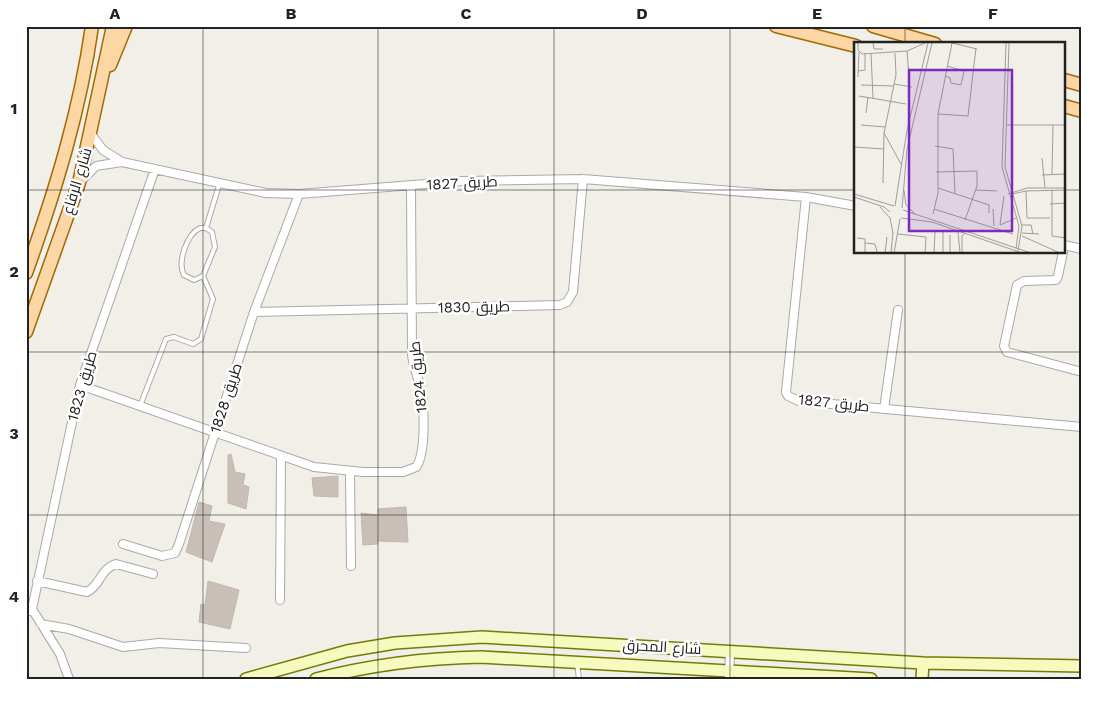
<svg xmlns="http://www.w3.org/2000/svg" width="1108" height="705" viewBox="0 0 1108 705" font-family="'Work Sans',Cairo,sans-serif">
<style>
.building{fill:#c7bfb8;stroke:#c4b6ab}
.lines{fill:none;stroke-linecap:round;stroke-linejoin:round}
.lane-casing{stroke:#a9a9a9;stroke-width:6}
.street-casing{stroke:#a9a9a9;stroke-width:10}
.secondary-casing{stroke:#707d05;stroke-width:14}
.primary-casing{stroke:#a06b00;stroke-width:15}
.lane{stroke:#fff;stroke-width:4}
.street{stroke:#fff;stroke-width:8}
.secondary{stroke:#f7fabf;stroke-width:11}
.primary{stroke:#fcd6a4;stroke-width:12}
.grid{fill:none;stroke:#222;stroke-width:1;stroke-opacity:0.55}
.labels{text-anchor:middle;stroke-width:5;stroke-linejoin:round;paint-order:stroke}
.street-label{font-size:15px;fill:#222;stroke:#fff}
.inset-road{fill:none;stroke:#9f9d99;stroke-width:1}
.view{fill:#7b2cbf;fill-opacity:0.15;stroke:#7b2cbf;stroke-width:2.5}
.inset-edge{fill:none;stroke:#222;stroke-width:2.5}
.neatline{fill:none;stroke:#222;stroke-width:2}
.grid-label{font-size:16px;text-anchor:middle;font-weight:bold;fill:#222}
</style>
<rect width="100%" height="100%" fill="#f2efe9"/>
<!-- building -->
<path class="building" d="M 231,454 L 235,472 L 245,474 L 243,485 L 249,487 L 246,509 L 228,503 L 228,455 Z
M 338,476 L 338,497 L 314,496 L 312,478 Z
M 199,502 L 212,506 L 209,521 L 225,524 L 212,562 L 186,552 Z
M 406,507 L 408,542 L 377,541 L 378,544 L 363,545 L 361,513 L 378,515 L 378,509 Z
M 208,581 L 239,590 L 230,629 L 199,622 L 201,604 L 205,605 Z"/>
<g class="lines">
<!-- lane casing -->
<g class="lane-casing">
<path id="lane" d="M 200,228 L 206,228 L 212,232 L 215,247 L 203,276 L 194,280 L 184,275 C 177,262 187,234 200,228 Z
M 206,228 L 220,182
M 140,406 L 166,339 L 174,337 L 193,344 L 201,339 L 213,299 L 203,276
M 577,663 L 579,679"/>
</g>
<!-- street casing -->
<g class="street-casing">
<path id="street" d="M 122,162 L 266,193 L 299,194 L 463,181 L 583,179 L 806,197 L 856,206
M 82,180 L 96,166 L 122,162 L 103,150 L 91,134
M 806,197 L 786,392 L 788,396 L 799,401 L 1082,427
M 1064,245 L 1082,249
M 1063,252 L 1058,276 L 1056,280 L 1024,281 L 1017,285 L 1004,346 L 1007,352 L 1082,372
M 254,312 L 560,305 L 567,302 L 573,292 L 583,179
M 80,385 L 314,467 L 363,472 L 403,472 L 416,467 C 426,454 424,410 422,393 C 419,379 414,370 412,355 L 411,185
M 884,409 L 898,310
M 350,472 L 351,566
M 123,544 L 162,556 L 175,553 L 179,544 L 254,312 L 299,194
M 37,581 L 87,592 C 101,585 100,569 116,564 L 153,574
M 280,600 L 281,456
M 32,609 L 60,654 L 69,679
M 26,612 L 32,609 L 80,385 L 155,169
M 41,624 L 69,629 L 123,647 L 159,643 L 246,648
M 729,679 L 730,651"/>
</g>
<!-- secondary casing -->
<g class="secondary-casing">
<path id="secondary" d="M 246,679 L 347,651 L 395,643 L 482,637 L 923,663 L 1082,666
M 316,679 C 370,665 425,658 481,657 L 871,679
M 922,679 L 923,663"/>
</g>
<!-- primary casing -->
<g class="primary-casing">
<path id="primary" d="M 776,26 L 856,46
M 873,26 L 935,44
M 110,65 L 126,26
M 1064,80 L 1082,85
M 1064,106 L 1082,111
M 26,273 C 55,192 80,111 92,26
M 26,332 L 79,183 L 113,26"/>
</g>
<!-- lane -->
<use href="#lane" class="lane"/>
<!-- street -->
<use href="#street" class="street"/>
<!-- secondary -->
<use href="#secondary" class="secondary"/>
<!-- primary -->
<use href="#primary" class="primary"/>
</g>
<!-- grid -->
<path class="grid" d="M 203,26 L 203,679M 378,26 L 378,679M 554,26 L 554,679M 730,26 L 730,679M 905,26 L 905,44M 26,190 L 856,190M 1064,190 L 1082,190M 905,252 L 905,679M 26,352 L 1082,352M 26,515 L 1082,515"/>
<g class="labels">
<!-- street labels -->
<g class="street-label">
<text transform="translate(77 181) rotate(-73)" y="5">شارع الرفاع</text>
<text transform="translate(462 183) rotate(-3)" y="5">طريق 1827</text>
<text transform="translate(474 307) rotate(-1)" y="5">طريق 1830</text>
<text transform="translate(418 377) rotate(-96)" y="5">طريق 1824</text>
<text transform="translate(82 386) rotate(-74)" y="5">طريق 1823</text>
<text transform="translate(226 398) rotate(-72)" y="5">طريق 1828</text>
<text transform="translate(834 403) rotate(6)" y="5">طريق 1827</text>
<text transform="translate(662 647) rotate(3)" y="5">شارع المحرق</text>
</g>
</g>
<!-- overview -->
<g transform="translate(854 42)">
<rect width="211" height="211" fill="#f2efe9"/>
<path class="inset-road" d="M 4,1 L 4,8 L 8,12 L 53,9 L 71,1M 19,1 L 20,7 L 29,7M 98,1 L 123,7M 152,1 L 148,125 L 165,184 L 162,207M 155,1 L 151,125 L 168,184 L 164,209M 53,9 L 55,34M 17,11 L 19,56M 4,29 L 11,28 L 11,11M 91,34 L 96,36 L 97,41 L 107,43 L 110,29 L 93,24M 4,35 L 5,10M 40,42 L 58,45M 7,43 L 40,44M 5,54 L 52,62M 12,71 L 14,55M 84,72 L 114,74 L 122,6M 7,83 L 31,85M 153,83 L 212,83M 30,91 L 47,122M 81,104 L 99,107 L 101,152M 0,105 L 30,107M 188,116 L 191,146M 82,130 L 123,129 L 123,144 L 111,178M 198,132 L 199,83M 188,133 L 212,132M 29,141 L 30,91 L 42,33 L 41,11M 84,146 L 135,163 L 135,171M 50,148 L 52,163 L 61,172M 122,148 L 143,149M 198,148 L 198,194 L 212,196M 172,149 L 173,176 L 196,176M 0,152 L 40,164M 154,152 L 173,146 L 212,146M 158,152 L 172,149 L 212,148M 0,155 L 30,165 L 36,170M 196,162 L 212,161M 41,164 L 53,88 L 74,1M 26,165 L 36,176 L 39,191M 48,166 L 53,107 L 78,1M 80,167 L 159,192M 139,167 L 140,184M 49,168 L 177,211M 79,172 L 84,151 L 84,72 L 98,1M 47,176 L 78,180 L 168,211M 146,183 L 150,154M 146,183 L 162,176M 168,183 L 177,183 L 179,192M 104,190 L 106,211M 168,191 L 185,192M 44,192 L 72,195 L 71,211M 168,194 L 206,211M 3,196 L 11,197 L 11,211M 11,201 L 21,202 L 23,210M 31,211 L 33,195M 37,211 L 39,190M 40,211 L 46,177M 80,211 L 81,190M 89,211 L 89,190M 96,211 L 96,193M 108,211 L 108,194 L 111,191"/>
<path class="view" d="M 55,28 L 158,28 L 158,189 L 55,189 Z"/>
<rect width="211" height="211" class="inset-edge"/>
</g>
<!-- border -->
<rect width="1108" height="705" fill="none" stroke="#ffffff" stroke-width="55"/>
<rect x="28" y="28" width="1052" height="650" class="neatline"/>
<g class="grid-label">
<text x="115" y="19">A</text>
<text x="291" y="19">B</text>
<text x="466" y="19">C</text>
<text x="642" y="19">D</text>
<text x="817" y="19">E</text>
<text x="993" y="19">F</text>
<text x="14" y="114">1</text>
<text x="14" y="277">2</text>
<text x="14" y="439">3</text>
<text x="14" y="602">4</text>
</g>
</svg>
